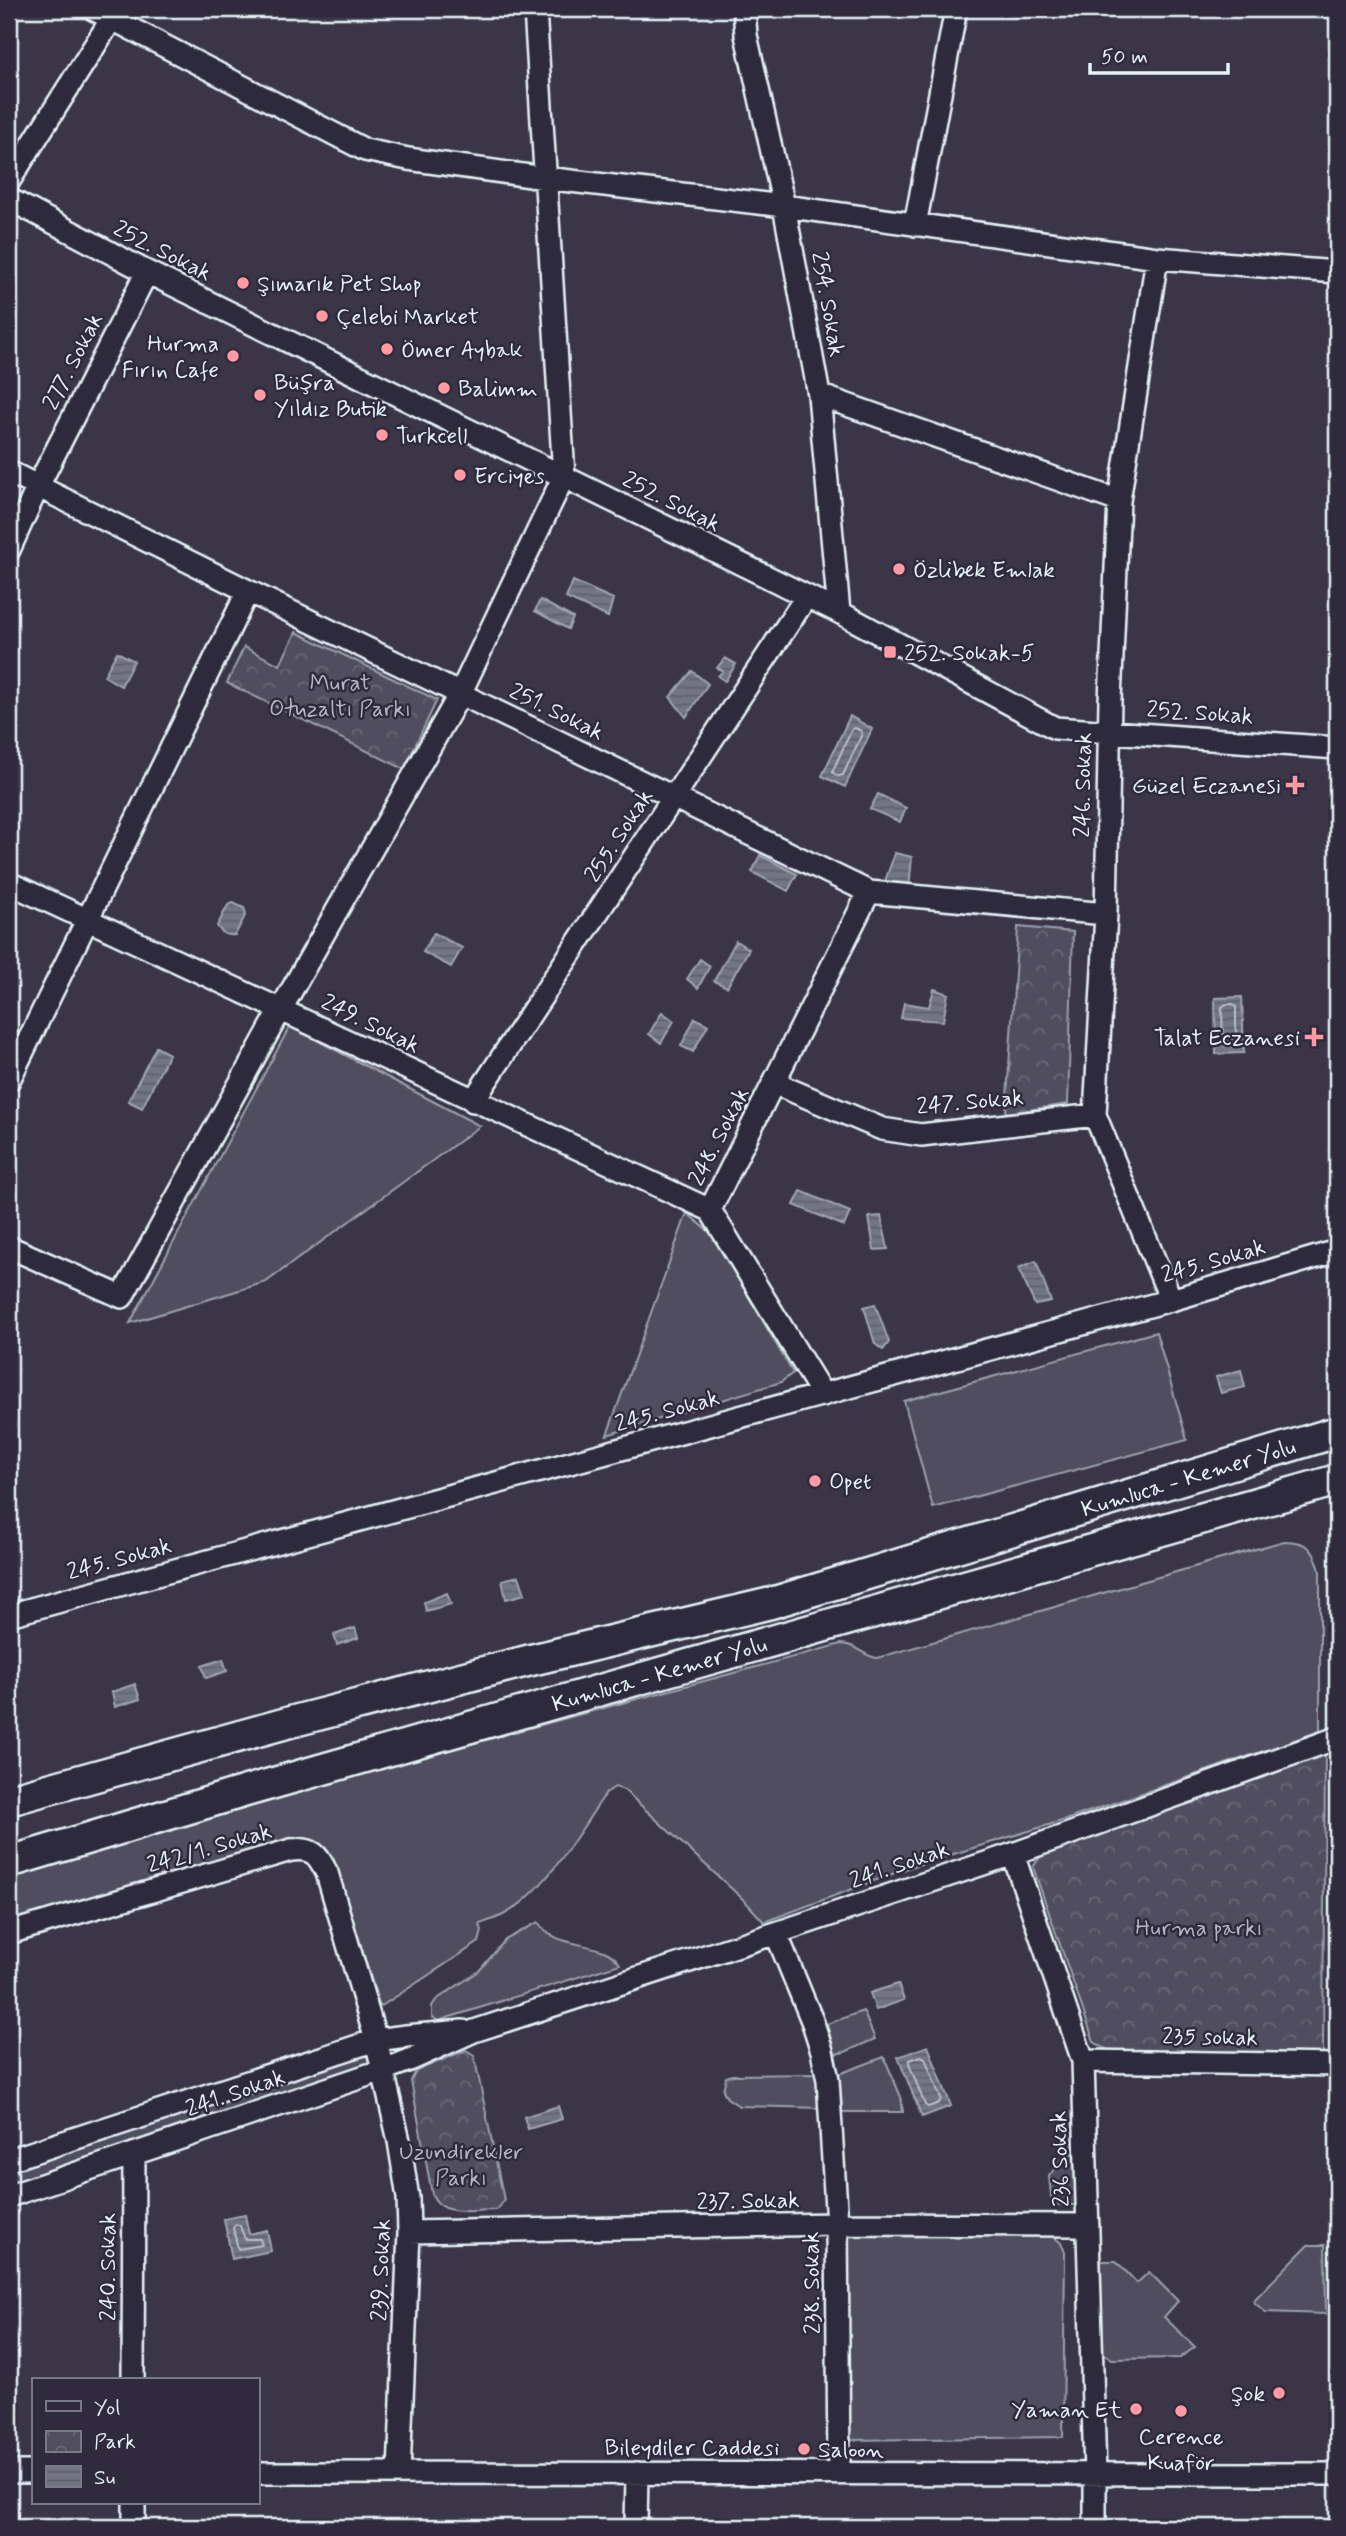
<svg xmlns="http://www.w3.org/2000/svg" width="1346" height="2536" viewBox="0 0 1346 2536" font-family="Mynerve,sans-serif">
<style>
.grass{fill:#504e5f;stroke:#9ca0ac;stroke-width:2}
.park{fill:url(#park-crowns);stroke:#9ca0ac;stroke-width:2}
.water{fill:url(#water-rules);stroke:#a2a6b1;stroke-width:2}
.lines{fill:none;stroke-linecap:round;stroke-linejoin:round}
.shore{stroke:#b9bfc9;stroke-width:2}
.minor-casing{stroke:#e8f1f8;stroke-width:26}
.highway-casing{stroke:#e8f1f8;stroke-width:35}
.minor{stroke:#2f2a3d;stroke-width:21}
.highway{stroke:#2f2a3d;stroke-width:30}
.poi-dot{fill:#ff9aa2;stroke:#2f2a3d;stroke-width:2.5}
.labels{text-anchor:middle;stroke-width:5;stroke-linejoin:round;paint-order:stroke}
.street-label{font-size:23px;fill:#e8f1f8;stroke:#2f2a3d}
.poi-label{font-size:23px;fill:#e8f1f8;stroke:#2f2a3d;text-anchor:start}
.park-label{font-size:23px;fill:#b3b8c2;stroke:#2f2a3d}
</style>
<defs>
<pattern id="park-crowns" width="20" height="18" patternUnits="userSpaceOnUse" patternTransform="scale(1.75)"><rect width="20" height="18" fill="#504e5f"/><path d="M2 6a3 3 0 1 1 6 0M12 15a3 3 0 1 1 6 0" fill="none" stroke="#696877"/></pattern>
<pattern id="water-rules" width="6" height="5" patternUnits="userSpaceOnUse" patternTransform="scale(1.75)"><rect width="6" height="5" fill="#737482"/><path d="M0 2.5h6" fill="none" stroke="#5f6069"/></pattern>
</defs>
<rect width="100%" height="100%" fill="#3a3648"/>
<filter id="ink" filterUnits="userSpaceOnUse"><feTurbulence type="fractalNoise" baseFrequency=".0143" numOctaves="2"/><feDisplacementMap in="SourceGraphic" scale="14" xChannelSelector="R" yChannelSelector="G"/><feConvolveMatrix kernelMatrix="1 2 1 2 8 2 1 2 1" color-interpolation-filters="sRGB"/></filter>
<g filter="url(#ink)">
<!-- grass -->
<path class="grass" d="M 290,1026 L 480,1126 L 266,1282 L 130,1323 Z
M 687,1213 L 712,1234 L 793,1373 L 781,1382 L 607,1435 Z
M 1156,1332 L 1187,1440 L 933,1508 L 904,1401 Z
M 1284,1541 C 1307,1541 1315,1549 1320,1571 L 1320,1731 L 1065,1820 L 911,1867 L 764,1922 L 745,1901 L 624,1790 L 615,1787 L 606,1793 C 580,1830 545,1893 505,1914 C 497,1918 488,1921 480,1924 L 482,1931 L 479,1942 L 380,2007 L 333,1857 L 325,1847 L 306,1840 L 9,1922 L 9,1878 L 378,1769 L 841,1644 C 856,1644 863,1656 877,1658 Z
M 538,1922 C 556,1952 604,1938 620,1964 L 444,2019 L 439,2021 L 432,2017 L 432,2006 L 436,2000 L 479,1971 L 505,1940 Z
M 863,2011 L 875,2039 L 845,2052 L 835,2054 L 827,2024 Z
M 374,2047 L 378,2066 L 16,2187 L 10,2167 Z
M 884,2057 L 901,2097 L 903,2112 L 842,2112 L 839,2074 Z
M 816,2074 L 819,2086 L 821,2108 L 739,2106 L 727,2098 L 723,2090 L 726,2077 L 733,2075 Z
M 1080,2153 L 1082,2205 L 1052,2205 L 1049,2176 L 1066,2154 Z
M 844,2234 L 1053,2236 L 1061,2243 L 1065,2252 L 1063,2437 L 848,2440 Z
M 1308,2245 L 1325,2245 L 1326,2314 L 1265,2312 L 1253,2301 Z
M 1099,2261 L 1116,2261 L 1137,2283 L 1149,2272 L 1178,2301 L 1164,2317 L 1195,2347 L 1180,2358 L 1112,2359 L 1102,2352 Z"/>
<!-- park -->
<path class="park" d="M 296,632 L 437,700 L 404,769 L 227,683 L 244,647 L 280,665 Z
M 1018,927 L 1073,932 L 1068,1104 L 1006,1113 Z
M 1325,1750 L 1323,2054 L 1108,2050 L 1094,2042 L 1033,1867 L 1043,1853 Z
M 466,2050 L 474,2055 L 504,2200 L 496,2210 C 475,2210 441,2218 432,2194 L 411,2081 L 416,2071 Z"/>
<!-- water -->
<path class="water" d="M 573,581 L 613,599 L 608,617 L 566,598 Z
M 540,600 L 573,618 L 568,629 L 535,611 Z
M 117,652 L 134,661 L 121,686 L 104,676 Z
M 725,658 L 736,664 L 725,681 L 718,676 L 723,671 L 717,668 Z
M 692,671 L 708,684 L 686,717 L 670,697 Z
M 850,716 L 872,729 L 845,787 L 822,776 Z
M 878,794 L 906,808 L 900,822 L 870,809 Z
M 895,853 L 912,857 L 909,889 L 885,881 Z
M 760,855 L 797,874 L 788,891 L 752,872 Z
M 233,903 L 244,908 L 246,914 L 235,935 C 226,936 222,934 217,926 L 228,905 Z
M 434,933 L 462,948 L 451,967 L 423,952 Z
M 736,941 L 749,949 L 727,987 L 714,981 Z
M 700,959 L 710,966 L 698,988 L 687,979 Z
M 934,989 L 948,994 L 943,1021 L 901,1018 L 904,1003 L 929,1007 Z
M 1242,997 L 1244,1053 L 1216,1054 L 1215,998 Z
M 662,1012 L 674,1021 L 661,1043 L 649,1034 Z
M 695,1018 L 708,1025 L 693,1052 L 681,1046 Z
M 156,1047 L 169,1054 L 142,1108 L 128,1101 Z
M 801,1191 L 850,1212 L 844,1226 L 794,1205 Z
M 881,1216 L 888,1249 L 874,1250 L 869,1217 Z
M 1036,1261 L 1051,1302 L 1035,1305 L 1018,1268 Z
M 875,1304 L 889,1342 L 883,1350 L 875,1344 L 864,1307 Z
M 1241,1370 L 1245,1387 L 1221,1393 L 1216,1377 Z
M 519,1576 L 525,1594 L 506,1599 L 502,1580 Z
M 447,1593 L 451,1604 L 426,1611 L 424,1602 Z
M 355,1628 L 358,1638 L 337,1645 L 334,1635 Z
M 223,1659 L 227,1671 L 206,1678 L 202,1666 Z
M 135,1684 L 140,1699 L 115,1707 L 112,1692 Z
M 898,1984 L 904,2000 L 876,2010 L 870,1993 Z
M 928,2046 L 951,2106 L 922,2117 L 898,2057 Z
M 558,2106 L 562,2119 L 528,2129 L 524,2117 Z
M 245,2215 L 249,2234 L 267,2230 L 271,2251 L 232,2259 L 224,2219 Z"/>
<g class="lines">
<!-- shore -->
<path class="shore" d="M 855,728 L 861,731 L 862,734 L 843,775 L 838,776 L 833,773 L 833,770 L 852,729 Z
M 1226,1004 L 1233,1004 L 1236,1007 L 1236,1043 L 1234,1046 L 1225,1046 L 1223,1044 L 1222,1007 Z
M 921,2056 L 925,2058 L 941,2099 L 939,2103 L 928,2107 L 925,2105 L 909,2064 L 910,2060 Z
M 236,2224 L 240,2226 L 245,2239 L 260,2239 L 262,2245 L 238,2249 L 233,2228 Z"/>
<!-- minor casing -->
<g class="minor-casing">
<path id="minor" d="M 93,9 L 365,150 L 408,159 L 545,178 L 784,206 L 1157,258 L 1337,272
M 744,9 L 746,35 L 784,206 L 819,395 L 839,612
M 9,181 L 118,9
M 9,199 L 147,272 L 839,612 L 1055,728 L 1337,748
M 915,225 L 956,9
M 1157,258 L 1119,501 L 1110,700 L 1106,914 L 1095,1115 L 1171,1300
M 819,395 L 1119,501
M 9,472 L 248,591 L 869,892 L 1106,914
M 9,550 L 38,486 L 147,272
M 9,883 L 710,1210
M 9,1080 L 248,591
M 774,1083 L 882,1129 L 921,1135 L 1095,1115
M 473,1101 L 806,597
M 9,1247 L 122,1297 L 281,1009 L 460,694 L 564,476 L 535,9
M 823,1395 L 710,1210 L 869,892
M 9,1615 L 1171,1300 L 1337,1251
M 1013,1854 L 1083,2061 L 1095,2474 L 1095,2527
M 9,1933 L 291,1850 C 313,1847 318,1855 327,1873 L 376,2040 L 399,2141 L 408,2198 L 409,2232 L 399,2473
M 776,1933 L 813,2023 L 822,2051 L 828,2080 L 837,2224 L 839,2473
M 1083,2061 L 1337,2065
M 9,2160 L 376,2040 L 406,2036 L 463,2031
M 9,2196 L 383,2070 L 412,2059 L 474,2031 L 776,1933 L 1013,1854 L 1337,1738
M 409,2232 L 837,2224 L 1088,2225
M 133,2380 L 134,2154
M 9,2472 L 33,2472
M 257,2473 L 1337,2474
M 134,2503 L 134,2527
M 636,2527 L 637,2473"/>
</g>
<!-- highway casing -->
<g class="highway-casing">
<g id="highway">
<path id="s1" d="M 9,1800 L 294,1721 L 531,1660 L 771,1603 L 1337,1432"/>
<path id="s2" d="M 9,1862 L 246,1791 L 1337,1480"/>
</g>
</g>
<!-- minor -->
<use href="#minor" class="minor"/>
<!-- highway -->
<use href="#highway" class="highway"/>
</g>
</g>
<!-- markers -->
<g class="poi-dot">
<circle cx="243" cy="283" r="7"/>
<circle cx="322" cy="316" r="7"/>
<circle cx="387" cy="349" r="7"/>
<circle cx="233" cy="356" r="7"/>
<circle cx="444" cy="388" r="7"/>
<circle cx="260" cy="395" r="7"/>
<circle cx="382" cy="435" r="7"/>
<circle cx="460" cy="475" r="7"/>
<circle cx="899" cy="569" r="7"/>
<rect x="883" y="645" width="14" height="14" rx="3.5"/>
<path d="M1291.5 774.5h7v7h7v7h-7v7h-7v-7h-7v-7h7z"/>
<path d="M1310.5 1026.5h7v7h7v7h-7v7h-7v-7h-7v-7h7z"/>
<circle cx="815" cy="1481" r="7"/>
<circle cx="1279" cy="2393" r="7"/>
<circle cx="1136" cy="2409" r="7"/>
<circle cx="1181" cy="2411" r="7"/>
<circle cx="804" cy="2449" r="7"/>
</g>
<g class="labels">
<!-- street labels -->
<g class="street-label">
<text transform="translate(163 250) rotate(27)" y="8">252. Sokak</text>
<text transform="translate(829 304) rotate(80)" y="8">254. Sokak</text>
<text transform="translate(72 361) rotate(-63)" y="8">277. Sokak</text>
<text transform="translate(672 501) rotate(27)" y="8">252. Sokak</text>
<text transform="translate(557 711) rotate(26)" y="8">251. Sokak</text>
<text transform="translate(1200 712) rotate(4)" y="8">252. Sokak</text>
<text transform="translate(1082 785) rotate(-89)" y="8">246. Sokak</text>
<text transform="translate(618 835) rotate(-57)" y="8">255. Sokak</text>
<text transform="translate(371 1023) rotate(26)" y="8">249. Sokak</text>
<text transform="translate(970 1101) rotate(-5)" y="8">247. Sokak</text>
<text transform="translate(718 1136) rotate(-63)" y="8">248. Sokak</text>
<text transform="translate(1213 1260) rotate(-16)" y="8">245. Sokak</text>
<text transform="translate(667 1410) rotate(-15)" y="8">245. Sokak</text>
<text dy="8" stroke="none"><textPath href="#s1" startOffset="1223">Kumluca - Kemer Yolu</textPath></text>
<text transform="translate(119 1558) rotate(-15)" y="8">245. Sokak</text>
<text dy="8" stroke="none"><textPath href="#s2" startOffset="677">Kumluca - Kemer Yolu</textPath></text>
<text transform="translate(209 1847) rotate(-16)" y="8">242/1. Sokak</text>
<text transform="translate(899 1864) rotate(-19)" y="8">241. Sokak</text>
<text transform="translate(1210 2036) rotate(1)" y="8">235 sokak</text>
<text transform="translate(235 2092) rotate(-19)" y="8">241. Sokak</text>
<text transform="translate(1059 2159) rotate(-92)" y="8">236 Sokak</text>
<text transform="translate(748 2200) rotate(-1)" y="8">237. Sokak</text>
<text transform="translate(107 2267) rotate(-90)" y="8">240. Sokak</text>
<text transform="translate(380 2270) rotate(-88)" y="8">239. Sokak</text>
<text transform="translate(811 2283) rotate(-91)" y="8">238. Sokak</text>
<text x="692" y="2455">Bileydiler Caddesi</text>
</g>
<!-- poi labels -->
<g class="poi-label">
<text x="257" y="291">Şımarık Pet Shop</text>
<text x="336" y="324">Çelebi Market</text>
<text x="219" y="351" text-anchor="end">Hurma<tspan x="219" dy="26">Fırın Cafe</tspan></text>
<text x="401" y="357">Ömer Aybak</text>
<text x="274" y="390">Büşra<tspan x="274" dy="26">Yıldız Butik</tspan></text>
<text x="458" y="396">Balimm</text>
<text x="396" y="443">Turkcell</text>
<text x="474" y="483">Erciyes</text>
<text x="913" y="577">Özlibek Emlak</text>
<text x="904" y="660">252. Sokak-5</text>
<text x="1281" y="793" text-anchor="end">Güzel Eczanesi</text>
<text x="1300" y="1045" text-anchor="end">Talat Eczanesi</text>
<text x="829" y="1489">Opet</text>
<text x="1265" y="2401" text-anchor="end">Şok</text>
<text x="1122" y="2417" text-anchor="end">Yaman Et</text>
<text x="1181" y="2444" text-anchor="middle">Cerence<tspan x="1181" dy="26">Kuaför</tspan></text>
<text x="818" y="2457">Saloon</text>
</g>
<!-- park labels -->
<g class="park-label">
<text x="340" y="690">Murat<tspan x="340" dy="26">Otuzaltı Parkı</tspan></text>
<text x="1199" y="1935">Hurma parkı</text>
<text x="461" y="2159">Uzundirekler<tspan x="461" dy="26">Parkı</tspan></text>
</g>
</g>
<!-- margin -->
<rect width="1346" height="2536" fill="none" stroke="#2f2a3d" stroke-width="35"/>
<rect x="18" y="18" width="1311" height="2501" fill="none" stroke="#e8f1f8" stroke-width="2.5" filter="url(#ink)"/>
<!-- legend -->
<rect x="32" y="2378" width="228" height="126" fill="#2f2a3d" stroke="#797a88" stroke-width="2"/>
<rect x="46" y="2401" width="35" height="10" fill="#2f2a3d" stroke="#797a88" stroke-width="2"/>
<text x="94" y="2414" font-size="21" fill="#e8f1f8">Yol</text>
<rect x="46" y="2431" width="35" height="21" fill="url(#park-crowns)" stroke="#797a88" stroke-width="2"/>
<text x="94" y="2448" font-size="21" fill="#e8f1f8">Park</text>
<rect x="46" y="2466" width="35" height="21" fill="url(#water-rules)" stroke="#797a88" stroke-width="2"/>
<text x="94" y="2484" font-size="21" fill="#e8f1f8">Su</text>
<!-- scale -->
<path d="M1090 63v10h138v-10" fill="none" stroke="#e8f1f8" stroke-width="3.5"/>
<text x="1101" y="63" font-size="21" fill="#e8f1f8" stroke="#2f2a3d" stroke-width="5" paint-order="stroke">50 m</text>
</svg>
